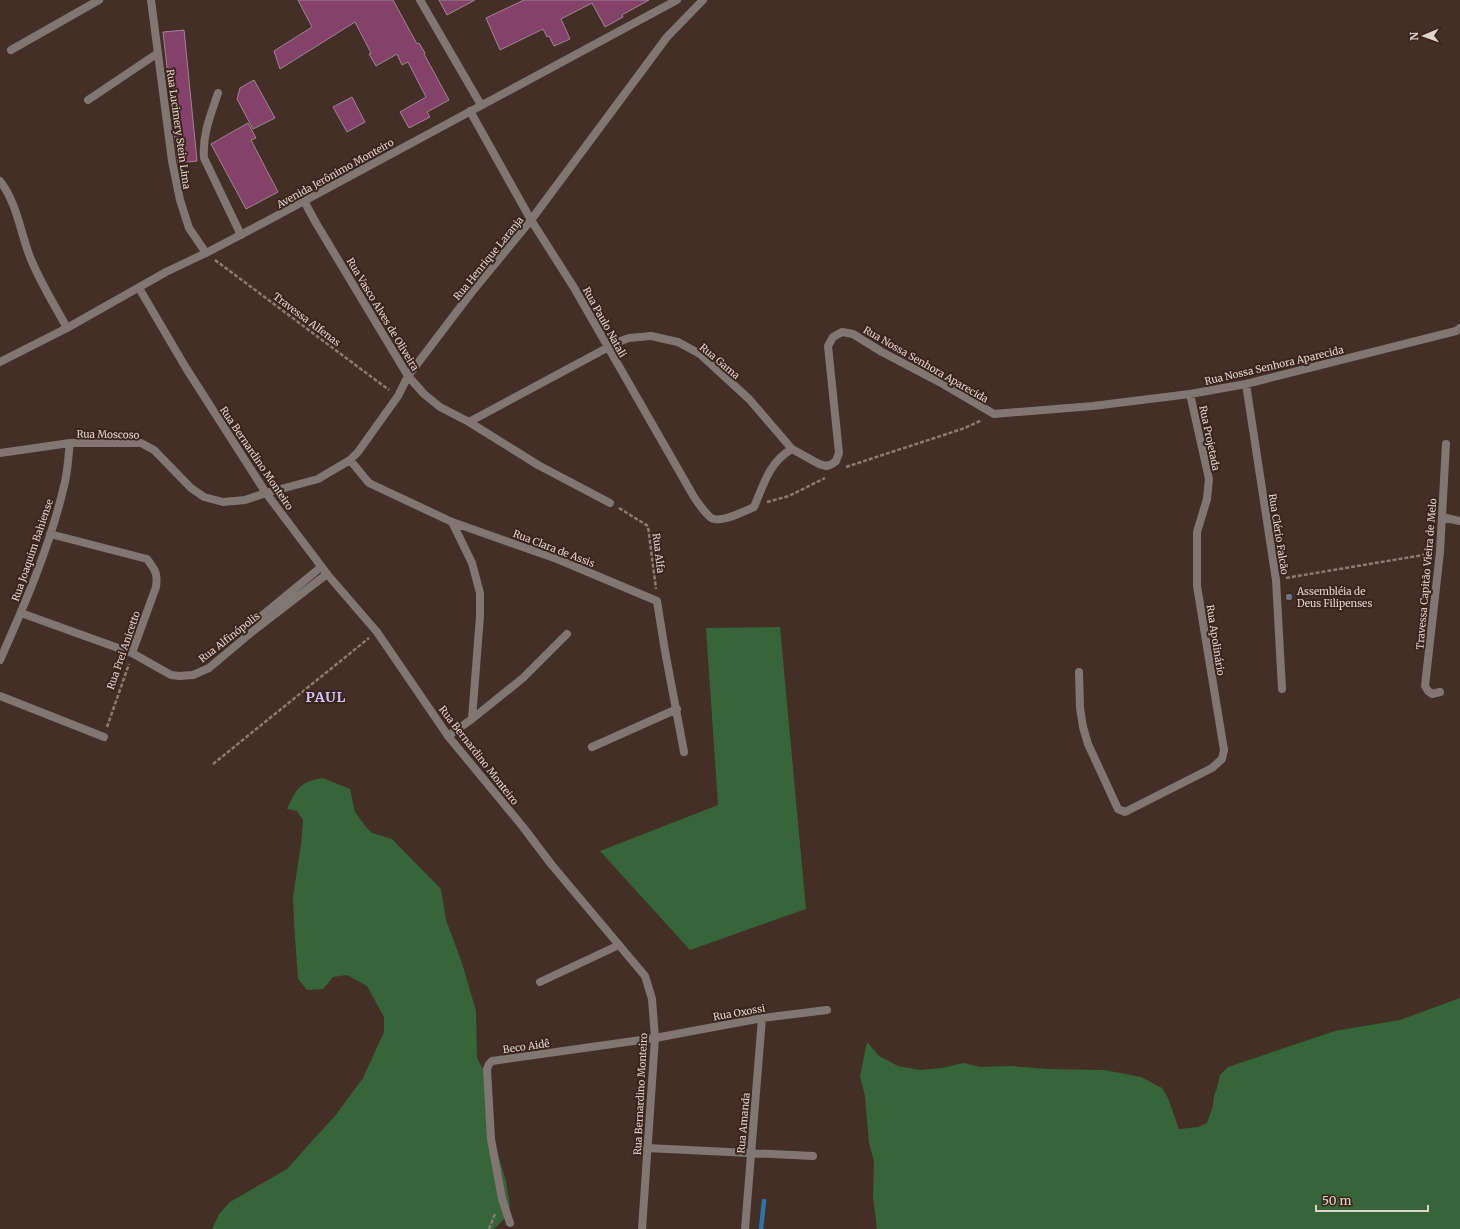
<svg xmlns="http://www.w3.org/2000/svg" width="1460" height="1229" viewBox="0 0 1460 1229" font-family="Merriweather,serif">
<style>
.green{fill:#356539}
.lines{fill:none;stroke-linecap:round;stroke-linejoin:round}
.stream{stroke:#3074a6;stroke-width:4.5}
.building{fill:#84426a;stroke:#9d8692}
.path{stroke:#8d7c74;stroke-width:2.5;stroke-dasharray:4 2;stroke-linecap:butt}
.service{stroke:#827673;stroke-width:8}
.minor{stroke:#827673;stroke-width:8}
.tertiary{stroke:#827673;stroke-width:8}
.worship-dot{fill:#6b7280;stroke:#39251c;stroke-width:1.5}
.labels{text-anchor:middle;stroke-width:4;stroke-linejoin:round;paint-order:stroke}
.street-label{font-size:10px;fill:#e0d3cc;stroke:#39251c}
.poi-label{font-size:10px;fill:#e0d3cc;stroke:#39251c;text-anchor:start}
.district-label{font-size:14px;font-weight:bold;letter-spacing:1px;fill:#d2c2fb;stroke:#39251c}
</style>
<rect width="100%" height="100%" fill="#442f26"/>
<!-- green -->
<path class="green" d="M 780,627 L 806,909 L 690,950 L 600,851 L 718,805 L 706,628 Z
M 323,778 L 350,789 L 355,812 L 366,827 L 372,833 L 392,839 L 441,889 L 446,920 L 462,963 L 476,1011 L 477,1058 L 485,1073 L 494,1141 L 506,1181 L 510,1206 L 507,1216 L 494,1229 L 212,1229 L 219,1214 L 230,1202 L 287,1169 L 312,1141 L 335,1116 L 363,1078 L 384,1032 L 384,1017 L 367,986 L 347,975 L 333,977 L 323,989 L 307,990 L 298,979 L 294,923 L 293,897 L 301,844 L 303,820 L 297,811 L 287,809 C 297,788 299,782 323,778 Z
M 1460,998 L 1460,1229 L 877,1229 L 873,1196 L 874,1161 L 869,1143 L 865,1096 L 860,1076 L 867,1042 L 879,1056 L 898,1066 L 920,1070 L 942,1068 L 964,1063 L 980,1067 L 1011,1066 L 1046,1069 L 1105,1070 L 1141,1077 L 1162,1088 L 1168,1098 L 1179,1129 L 1198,1127 L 1207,1123 L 1213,1106 L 1214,1096 L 1217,1088 L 1220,1075 L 1228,1067 L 1335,1031 L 1400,1020 Z"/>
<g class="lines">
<!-- stream -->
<path class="stream" d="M 761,1229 L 764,1201"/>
</g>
<!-- building -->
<path class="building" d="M 298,0 L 393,0 L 417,44 L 419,43 L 425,53 L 424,54 L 449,100 L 427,112 L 430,117 L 409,128 L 400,112 L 426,97 L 408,62 L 402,65 L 397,54 L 376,66 L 369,54 L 371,53 L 355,22 L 280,69 L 274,51 L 312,27 Z
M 439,0 L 475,0 L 447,15 Z
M 524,0 L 649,0 L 622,15 L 623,17 L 605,27 L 592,3 L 561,19 L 570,39 L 554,46 L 549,36 L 547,37 L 543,29 L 500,50 L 486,18 Z
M 184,30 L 197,161 L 178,163 L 163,32 Z
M 254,80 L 275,118 L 253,129 L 237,99 L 240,88 Z
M 352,97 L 365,122 L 347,132 L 333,107 Z
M 248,123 L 256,138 L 251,140 L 278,192 L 246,209 L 211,144 Z"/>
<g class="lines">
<!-- path -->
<path class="path" d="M 215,260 L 389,390
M 846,467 L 965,428 L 982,420
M 767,502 L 789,496 L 825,478
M 619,508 L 648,526 L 656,589
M 1286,578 L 1429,554
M 107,727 L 129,664
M 213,764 L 369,638
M 489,1229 L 495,1214"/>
<!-- service -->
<path class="service" d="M 218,93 C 211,114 202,135 204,158 L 241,235
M 88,100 L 158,53
M 0,181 C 17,203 20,231 30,257 C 40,282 54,304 67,328
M 1079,672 L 1080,708 L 1083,727 L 1088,744 L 1118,809 L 1125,812 L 1212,768 L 1222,759 L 1224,750
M 0,696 L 104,737"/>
<!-- minor -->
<path class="minor" d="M 151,0 L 172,161 L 180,200 L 189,228 L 206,253
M 420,0 L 481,105
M 11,50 L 99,0
M 470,111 L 531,220 L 573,286 L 694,497 C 699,504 704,512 710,517 C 718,525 745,511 754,507 C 764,484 769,462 792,449
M 304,201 L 316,223 L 408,376 L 424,394 L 440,407 L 469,422 L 538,465 L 610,503
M 1246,384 L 1276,580 L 1282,689
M 1190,394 L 1209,479 L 1207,499 L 1197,532 L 1197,586 L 1224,750
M 469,422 L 618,342 L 629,338 L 651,336 L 678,342 L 700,354 L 749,399 L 792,449 L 819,464 L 827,466 L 832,464 L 836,461 L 839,453 L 828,346 L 833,337 L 842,332 L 853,334 L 882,352 L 943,384 L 994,414 L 1093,406 L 1190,394 L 1246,384 L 1456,331 L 1460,328
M 0,453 L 70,443 L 141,443 L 154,450 L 191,488 L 204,497 L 223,502 L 245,500 L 266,493 L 318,479 L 350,460 L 358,452 L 398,396 L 408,376 L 471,293 L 531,220 L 667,37 L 703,0
M 350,460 L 369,483 L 452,522 L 557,559 L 657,601 L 665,651 L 684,752
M 1442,517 L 1460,521
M 452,522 L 472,563 L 480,593 L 480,616 L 472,719
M 50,534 L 147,559 C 155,570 158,573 156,587 L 132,653
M 21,613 L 132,653 L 171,675 L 179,676 L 193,675 L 209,668 L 253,631 L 327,574
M 259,618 L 321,567
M 0,660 C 25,604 50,546 64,486 C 68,472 68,457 70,443
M 1440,692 L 1432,694 L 1428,691 L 1425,686 L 1440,552 L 1446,444
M 448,736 L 472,719 L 523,678 L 567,634
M 592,747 L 677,709
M 540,982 L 619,945
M 647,1148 L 813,1156
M 510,1223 L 502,1199 L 491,1139 L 487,1069 L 489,1064 L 492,1061 L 655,1038 L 762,1018 L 827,1010
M 745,1229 L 762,1018"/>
<!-- tertiary -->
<path class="tertiary" d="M 139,288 L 186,368 L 266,493 L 327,574 L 377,632 L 448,736 L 523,827 L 551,864 L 645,976 L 652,999 L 655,1038 L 642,1229
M 0,362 L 67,328 L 166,272 L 206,253 L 267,221 L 677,0"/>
</g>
<!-- markers -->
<circle class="worship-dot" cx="1289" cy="597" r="4"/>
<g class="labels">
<!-- street labels -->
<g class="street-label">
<text transform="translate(179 129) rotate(82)" y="4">Rua Lucimery Stein Lima</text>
<text transform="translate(335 173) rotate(-29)" y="4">Avenida Jerônimo Monteiro</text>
<text transform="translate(488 258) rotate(-51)" y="4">Rua Henrique Laranja</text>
<text transform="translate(383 314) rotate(59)" y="4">Rua Vasco Alves de Oliveira</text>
<text transform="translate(307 319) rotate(37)" y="4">Travessa Alfenas</text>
<text transform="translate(605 322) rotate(61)" y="4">Rua Paulo Natali</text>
<text transform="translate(720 361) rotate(40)" y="4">Rua Gama</text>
<text transform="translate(926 364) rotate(30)" y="4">Rua Nossa Senhora Aparecida</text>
<text transform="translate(1274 365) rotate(-13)" y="4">Rua Nossa Senhora Aparecida</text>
<text transform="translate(108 434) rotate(1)" y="4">Rua Moscoso</text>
<text transform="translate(1210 438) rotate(78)" y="4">Rua Projetada</text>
<text transform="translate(257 458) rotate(56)" y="4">Rua Bernardino Monteiro</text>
<text transform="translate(1279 534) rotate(81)" y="4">Rua Clério Falcão</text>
<text transform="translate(554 548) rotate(21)" y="4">Rua Clara de Assis</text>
<text transform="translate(32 550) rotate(-71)" y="4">Rua Joaquim Bahiense</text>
<text transform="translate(659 553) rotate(83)" y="4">Rua Alfa</text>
<text transform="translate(1426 574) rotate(-85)" y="4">Travessa Capitão Vieira de Melo</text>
<text transform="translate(229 637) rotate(-38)" y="4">Rua Alfinópolis</text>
<text transform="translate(1216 640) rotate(81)" y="4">Rua Apolinário</text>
<text transform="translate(123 650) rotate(-71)" y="4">Rua Frei Anicetto</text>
<text transform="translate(479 755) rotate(52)" y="4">Rua Bernardino Monteiro</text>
<text transform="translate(739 1012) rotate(-10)" y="4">Rua Oxossi</text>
<text transform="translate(526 1046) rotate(-8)" y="4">Beco Aidê</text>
<text transform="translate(640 1094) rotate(-87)" y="4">Rua Bernardino Monteiro</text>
<text transform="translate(743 1123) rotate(-85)" y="4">Rua Amanda</text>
</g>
<!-- poi labels -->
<g class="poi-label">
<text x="1297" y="595">Assembléia de<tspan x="1297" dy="12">Deus Filipenses</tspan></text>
</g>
<!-- district labels -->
<g class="district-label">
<text x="326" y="702">PAUL</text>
</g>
</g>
<!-- north arrow -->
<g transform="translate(1424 36) rotate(268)" stroke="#39251c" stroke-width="3" paint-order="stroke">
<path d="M0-3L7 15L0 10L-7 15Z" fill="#e0d3cc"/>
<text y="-6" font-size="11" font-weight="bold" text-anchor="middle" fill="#e0d3cc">N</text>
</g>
<!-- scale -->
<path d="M1316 1205v6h112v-6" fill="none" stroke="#e0d3cc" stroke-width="2"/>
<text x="1322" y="1205" font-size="12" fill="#e0d3cc" stroke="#39251c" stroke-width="3" paint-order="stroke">50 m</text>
</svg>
